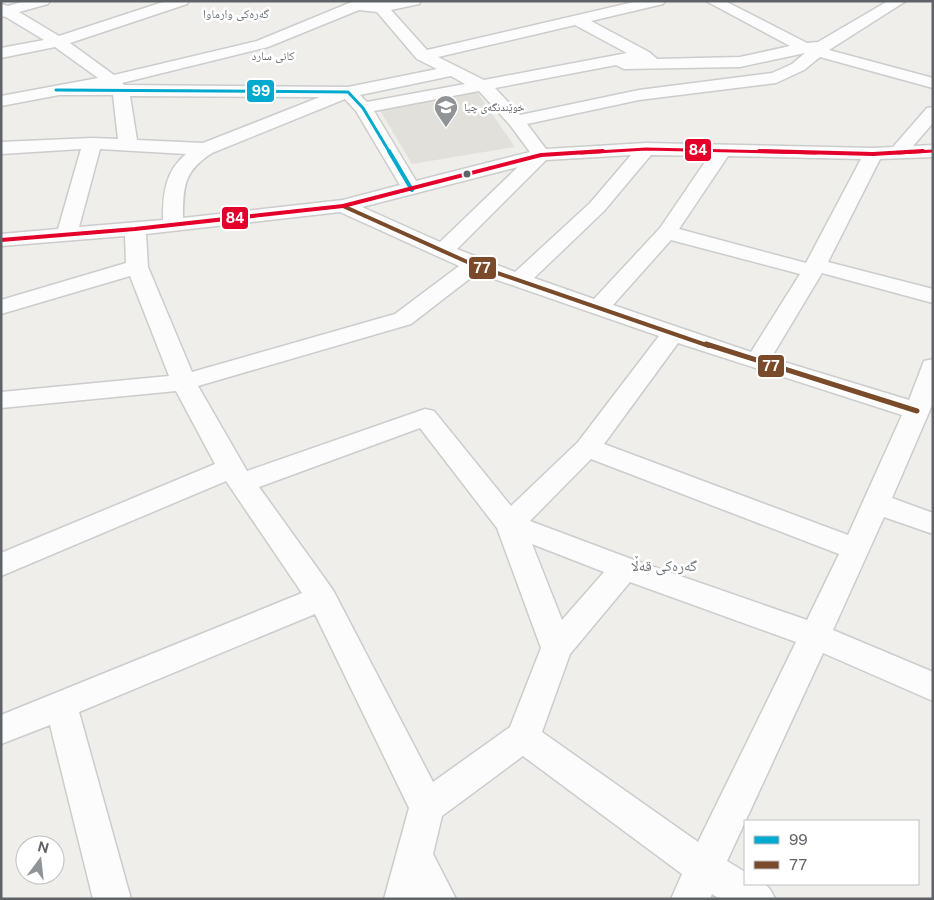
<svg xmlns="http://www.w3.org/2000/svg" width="934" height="900" viewBox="0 0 934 900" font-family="'Public Sans','Noto Naskh Arabic',sans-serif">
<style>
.education{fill:#e2e0da}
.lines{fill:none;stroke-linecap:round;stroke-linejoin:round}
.street-casing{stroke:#cbcccc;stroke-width:3}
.street{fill:#fdfcfc;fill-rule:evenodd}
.bus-1-far1-casing{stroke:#fff;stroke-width:5.5}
.bus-1-casing{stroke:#fff;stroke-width:7}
.bus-2-far1-casing{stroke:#fff;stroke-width:7}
.bus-2-casing{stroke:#fff;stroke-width:9}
.bus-3-far1-casing{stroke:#fff;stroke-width:5.5}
.bus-3-casing{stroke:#fff;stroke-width:7}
.bus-1-far1{stroke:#00a9ce;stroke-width:3}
.bus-1{stroke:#00a9ce;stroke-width:4}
.bus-2-far1{stroke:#7a4b2a;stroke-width:4}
.bus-2{stroke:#7a4b2a;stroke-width:5}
.bus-3-far1{stroke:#e4002b;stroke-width:3}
.bus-3{stroke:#e4002b;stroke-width:4}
.bus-dot{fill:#5f6368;stroke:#fff;stroke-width:2}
.labels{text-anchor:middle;stroke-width:5;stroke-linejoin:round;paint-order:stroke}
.far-poi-label{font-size:11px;fill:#5f6368;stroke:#fff;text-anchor:start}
.far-quarter-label{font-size:12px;fill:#70757a;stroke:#fff}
.quarter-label{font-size:15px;fill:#70757a;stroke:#fff}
.line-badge{stroke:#fff;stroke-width:2}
.badge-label{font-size:14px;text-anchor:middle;font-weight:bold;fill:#fff}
</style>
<rect width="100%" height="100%" fill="#efeeea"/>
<!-- education -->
<path class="education" d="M 477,92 L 515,147 L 412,164 L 379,109 Z"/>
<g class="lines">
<!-- street casing -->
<g class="street-casing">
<path id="street" d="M 25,1 L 50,1 L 48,4 L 19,12 L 59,36 L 166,1 L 189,1 L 187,4 L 70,43 L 114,75 L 257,41 L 354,1 L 421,1 L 419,4 L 391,10 L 427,50 L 638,1 L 665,1 L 663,4 L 591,21 L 649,52 L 657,59 L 740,57 L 790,46 L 706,1 L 725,1 L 807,43 L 818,42 L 888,1 L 906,1 L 829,50 L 933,78 L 933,88 L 820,57 L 804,70 L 776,83 L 639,100 L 527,124 L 546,149 L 646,143 L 873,148 L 893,147 L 927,108 L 933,107 L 933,123 L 913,146 L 933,145 L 933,157 L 880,159 L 828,262 L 933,289 L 933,303 L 822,273 L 771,358 L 909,400 L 924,361 L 933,359 L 933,403 L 892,498 L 933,513 L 933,534 L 884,517 L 833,630 L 933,672 L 933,701 L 823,653 L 727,861 L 745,872 L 745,884 C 764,884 767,880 775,899 L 720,899 L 712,894 L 710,899 L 671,899 L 682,874 L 523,756 L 442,816 L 433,854 L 456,899 L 384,899 L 409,808 L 315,614 L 79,712 L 131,899 L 93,899 L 50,725 L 1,744 L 1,715 L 302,593 L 226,481 L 1,576 L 1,553 L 215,464 L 176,391 L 1,408 L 1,392 L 169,376 L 130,276 L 1,314 L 1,300 L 126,263 L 125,236 L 1,246 L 1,234 L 58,229 L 81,149 L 1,154 L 1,142 L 92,138 L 118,139 L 113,95 L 59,95 L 1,106 L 1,96 L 98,78 L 55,47 L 1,58 L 1,48 L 44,40 L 6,17 L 1,16 L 1,4 L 8,6 ZM 359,10 L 377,12 L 417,59 L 437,69 L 348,87 L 124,85 L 122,83 L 268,47 ZM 575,25 L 627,53 L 484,80 L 438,57 ZM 805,53 L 792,64 L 772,73 L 639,90 L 520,115 L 495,88 L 616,65 L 624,69 L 740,67 ZM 451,76 L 465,84 L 367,102 L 360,95 ZM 479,91 L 510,125 L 530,152 L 416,181 L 374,111 ZM 130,96 L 320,97 L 203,143 L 137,140 ZM 345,99 L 356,111 L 400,185 L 343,200 L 183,218 C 183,186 184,171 212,153 ZM 100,149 L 186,154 C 165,172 163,193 163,220 L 79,227 ZM 631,155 L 590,203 L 515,272 L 457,249 L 546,160 ZM 651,155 L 709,156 L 660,228 L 594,299 L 534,278 L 604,211 ZM 728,156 L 861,159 L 806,263 L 679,229 ZM 518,167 L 440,242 L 362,207 ZM 340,212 L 459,266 L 395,314 L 192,372 L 148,267 L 146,234 ZM 671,240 L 800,274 L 751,352 L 613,305 ZM 477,273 L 659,336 L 578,442 L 511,506 L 434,411 L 425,409 L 247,471 L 198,386 L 411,324 ZM 678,343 L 902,415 L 848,535 L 604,444 ZM 420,428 L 497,528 L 541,648 L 510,727 L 433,782 L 333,590 L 259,487 ZM 591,459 L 839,554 L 807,620 L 634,560 L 530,521 ZM 532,544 L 604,572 L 562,620 ZM 630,582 L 796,642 L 698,842 L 542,732 L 570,654 Z"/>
</g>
<!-- street -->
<use href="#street" class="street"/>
<!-- bus-1-far1 casing -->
<g class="bus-1-far1-casing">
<path id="bus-1-far1" d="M 56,90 L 348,92 L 363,108 L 390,153"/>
</g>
<!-- bus-1 casing -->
<g class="bus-1-casing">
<path id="bus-1" d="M 389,151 L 412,190"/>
</g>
<!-- bus-2-far1 casing -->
<g class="bus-2-far1-casing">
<path id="bus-2-far1" d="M 343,206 L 474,265 L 709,346"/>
</g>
<!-- bus-2 casing -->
<g class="bus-2-casing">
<path id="bus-2" d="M 706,344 L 917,411"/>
</g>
<!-- bus-3-far1 casing -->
<g class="bus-3-far1-casing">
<path id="bus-3-far1" d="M 581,153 L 646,149 L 816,153
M 898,153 L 933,151"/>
</g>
<!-- bus-3 casing -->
<g class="bus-3-casing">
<path id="bus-3" d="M 759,151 L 873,154 L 923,151
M 1,240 L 135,229 L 343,206 L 541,155 L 603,151"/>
</g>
<!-- bus-1-far1 -->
<use href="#bus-1-far1" class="bus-1-far1"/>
<!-- bus-1 -->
<use href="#bus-1" class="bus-1"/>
<!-- bus-2-far1 -->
<use href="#bus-2-far1" class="bus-2-far1"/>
<!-- bus-2 -->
<use href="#bus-2" class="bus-2"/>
<!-- bus-3-far1 -->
<use href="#bus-3-far1" class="bus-3-far1"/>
<!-- bus-3 -->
<use href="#bus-3" class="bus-3"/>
</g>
<!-- icons -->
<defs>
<g id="school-pin" transform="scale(1.25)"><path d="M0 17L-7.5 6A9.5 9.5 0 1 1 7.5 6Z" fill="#919496" stroke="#fff"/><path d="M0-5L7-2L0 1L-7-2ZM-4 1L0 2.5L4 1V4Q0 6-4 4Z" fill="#fff"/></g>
</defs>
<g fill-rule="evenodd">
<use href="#school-pin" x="446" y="107"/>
</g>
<!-- markers -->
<circle class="bus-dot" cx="467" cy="174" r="4.5"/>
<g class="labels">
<!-- far-poi labels -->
<g class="far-poi-label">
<text x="464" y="111">خوێندنگەی چیا</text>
</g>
<!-- far-quarter labels -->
<g class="far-quarter-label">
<text x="236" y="18">گەرەکی وارماوا</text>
<text x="273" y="60">کانی سارد</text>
</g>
<!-- quarter labels -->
<g class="quarter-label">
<text x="664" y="571">گەرەکی قەڵا</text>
</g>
</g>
<g class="line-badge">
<rect x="246" y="79" width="29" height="24" rx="5" fill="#00a9ce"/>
<rect x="684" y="138" width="28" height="24" rx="5" fill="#e4002b"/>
<rect x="221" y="206" width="28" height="24" rx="5" fill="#e4002b"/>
<rect x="468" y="256" width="29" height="24" rx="5" fill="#7a4b2a"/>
<rect x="757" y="354" width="28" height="24" rx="5" fill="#7a4b2a"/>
</g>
<g class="badge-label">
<text x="261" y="96">99</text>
<text x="698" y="155">84</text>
<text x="235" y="223">84</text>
<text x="482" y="273">77</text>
<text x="771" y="371">77</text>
</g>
<!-- border -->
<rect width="934" height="900" fill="none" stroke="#5f6368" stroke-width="5"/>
<!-- legend -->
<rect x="744" y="820" width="175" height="65" fill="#ffffff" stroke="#bfc1c3"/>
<rect x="754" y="836" width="25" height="8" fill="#00a9ce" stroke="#bfc1c3"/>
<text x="789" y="845" font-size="15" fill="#5f6368">99</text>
<rect x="754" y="861" width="25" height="8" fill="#7a4b2a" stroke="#bfc1c3"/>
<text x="789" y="870" font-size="15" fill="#5f6368">77</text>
<!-- north arrow -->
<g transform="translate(40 860) rotate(15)"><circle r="24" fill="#ffffff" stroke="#bfc1c3"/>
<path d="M0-4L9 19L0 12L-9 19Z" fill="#919496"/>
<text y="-8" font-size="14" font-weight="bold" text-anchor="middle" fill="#5f6368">N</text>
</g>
</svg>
